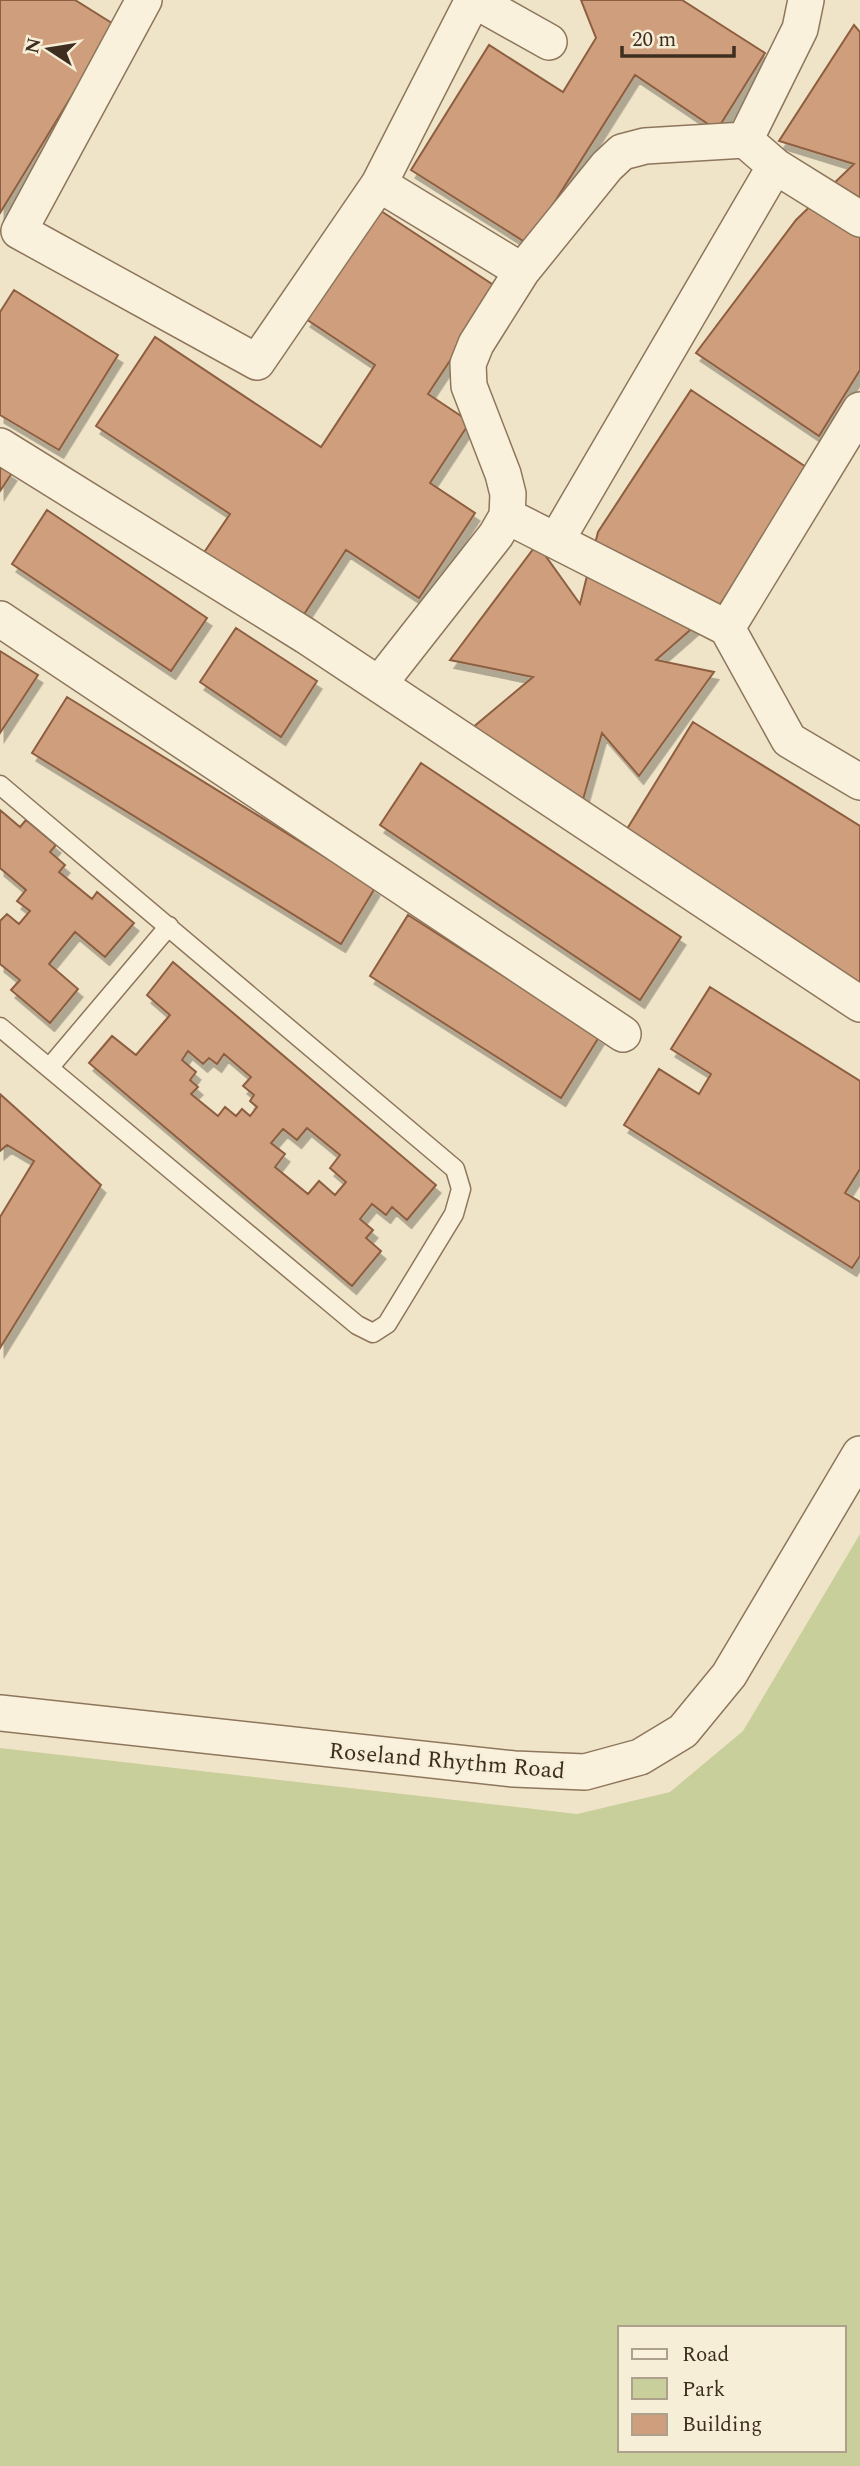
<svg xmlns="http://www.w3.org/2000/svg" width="860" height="2466" viewBox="0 0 860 2466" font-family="Spectral,serif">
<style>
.green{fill:#c9cf9b;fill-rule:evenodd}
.building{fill:#cf9f7d;stroke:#8d5f41;stroke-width:2;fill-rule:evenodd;filter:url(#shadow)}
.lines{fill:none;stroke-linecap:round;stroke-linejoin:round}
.service-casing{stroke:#8d765c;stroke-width:21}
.minor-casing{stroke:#8d765c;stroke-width:38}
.service{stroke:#faf1dc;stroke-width:18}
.minor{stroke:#faf1dc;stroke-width:35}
.labels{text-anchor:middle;stroke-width:5;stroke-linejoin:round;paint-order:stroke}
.street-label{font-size:23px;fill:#3d2e20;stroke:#f7eed8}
</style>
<defs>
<filter id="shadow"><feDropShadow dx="4.5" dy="8" stdDeviation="0" flood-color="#0004"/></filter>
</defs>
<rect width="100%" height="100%" fill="#f0e4c8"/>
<!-- green -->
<path class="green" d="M 860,1534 L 860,2466 L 0,2466 L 0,1748 L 577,1814 L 670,1792 L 743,1731 ZM 620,2328 L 844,2328 L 844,2450 L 620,2450 Z"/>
<!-- building -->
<path class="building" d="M 0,0 L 75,0 L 115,25 L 0,213 Z
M 581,0 L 682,0 L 765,53 L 717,130 L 635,75 L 528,244 L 411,170 L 489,45 L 563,92 L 596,38 Z
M 854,25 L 860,32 L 860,370 L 819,436 L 696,353 L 796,220 L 854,164 L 779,141 Z
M 378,209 L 498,288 L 428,394 L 470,422 L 430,483 L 475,513 L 419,598 L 346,550 L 299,622 L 201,557 L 230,514 L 96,426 L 155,337 L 321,447 L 375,365 L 306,319 Z
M 14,290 L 118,355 L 59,450 L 0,415 L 0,312 Z
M 691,390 L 809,469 L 721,603 L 656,660 L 714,672 L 639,776 L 602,733 L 580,810 L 465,734 L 533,677 L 450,660 L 537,544 L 580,604 L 598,532 Z
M 0,465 L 12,473 L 0,491 Z
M 47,510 L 207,618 L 171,671 L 12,564 Z
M 236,628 L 317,681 L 281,737 L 200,682 Z
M 0,651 L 38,675 L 0,733 Z
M 67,697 L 375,888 L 341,944 L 32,753 Z
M 693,722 L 860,826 L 860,992 L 619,842 Z
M 421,763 L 681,937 L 640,1000 L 380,825 Z
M 0,810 L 20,827 L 26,820 L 56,845 L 50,852 L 65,865 L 59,872 L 92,899 L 97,892 L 134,923 L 105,957 L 75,932 L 49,964 L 78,989 L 50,1023 L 11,990 L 20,980 L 0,964 L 0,921 L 7,914 L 19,924 L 30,911 L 17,901 L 26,890 L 0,868 Z
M 408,915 L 599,1037 L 561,1098 L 370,976 Z
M 173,962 L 436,1185 L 407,1220 L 392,1207 L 386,1215 L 372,1204 L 360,1219 L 373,1230 L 366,1238 L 381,1251 L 352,1286 L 89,1063 L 112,1036 L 136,1055 L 170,1015 L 147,995 ZM 188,1051 L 203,1064 L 209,1058 L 217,1064 L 224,1054 L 251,1077 L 243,1086 L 254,1095 L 250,1101 L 257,1107 L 250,1116 L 242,1109 L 236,1116 L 225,1107 L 218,1116 L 191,1094 L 198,1087 L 190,1080 L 196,1072 L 182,1060 ZM 307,1128 L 340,1155 L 330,1168 L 346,1182 L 335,1195 L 319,1181 L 308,1194 L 275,1167 L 285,1154 L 271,1143 L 283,1129 L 297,1140 Z
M 710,987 L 860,1081 L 860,1169 L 845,1193 L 860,1202 L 860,1256 L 852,1268 L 624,1125 L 659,1069 L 699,1094 L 711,1074 L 671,1049 Z
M 0,1094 L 101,1185 L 0,1348 L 0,1217 L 34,1161 L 7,1145 L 0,1151 Z"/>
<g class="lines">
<!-- service casing -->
<g class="service-casing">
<path id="service" d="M 0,785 L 455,1169 L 461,1189 L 454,1214 L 387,1324 L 373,1333 L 357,1325 L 0,1027
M 49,1068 L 169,926"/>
</g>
<!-- minor casing -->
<g class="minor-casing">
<path id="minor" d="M 144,0 L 19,231 L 257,362 L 379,184 L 473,0
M 474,0 L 549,42
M 745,140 L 800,29 L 806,0
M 379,184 L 522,271 L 476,344 L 468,364 L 469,386 L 503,474 L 508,494 L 507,516 L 496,535 L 379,684
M 522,271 L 607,166 L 622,152 L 645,146 L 745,140 L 775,166 L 860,219
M 0,446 L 306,636 L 860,1004
M 507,516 L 727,628 L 789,740 L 860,782
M 556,541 L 775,166
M 0,619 L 623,1034
M 727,628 L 860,410
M 0,1713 L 514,1769 L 585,1772 L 640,1757 L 683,1731 L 729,1675 L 860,1454"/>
</g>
<!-- service -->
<use href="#service" class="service"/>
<!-- minor -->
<use href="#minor" class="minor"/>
</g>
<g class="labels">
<!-- street labels -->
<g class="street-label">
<text transform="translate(447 1760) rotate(5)" y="8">Roseland Rhythm Road</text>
</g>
</g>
<!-- legend -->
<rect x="618" y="2326" width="228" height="126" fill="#f7eed8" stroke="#ada18e" stroke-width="2"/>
<rect x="632" y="2349" width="35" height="10" fill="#faf1dc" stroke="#ada18e" stroke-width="2"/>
<text x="682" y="2361" font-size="21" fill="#3d2e20">Road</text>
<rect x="632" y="2378" width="35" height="21" fill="#c9cf9b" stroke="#ada18e" stroke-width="2"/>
<text x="682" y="2396" font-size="21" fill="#3d2e20">Park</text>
<rect x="632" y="2414" width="35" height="21" fill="#cf9f7d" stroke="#ada18e" stroke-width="2"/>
<text x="682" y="2431" font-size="21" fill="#3d2e20">Building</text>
<!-- north arrow -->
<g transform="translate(49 49) rotate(282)" stroke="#f7eed8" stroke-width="5" paint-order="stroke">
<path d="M0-5L12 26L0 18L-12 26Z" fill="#3d2e20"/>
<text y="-10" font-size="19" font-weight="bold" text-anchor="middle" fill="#3d2e20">N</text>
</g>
<!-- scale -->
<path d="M622 46v10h112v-10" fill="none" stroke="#3d2e20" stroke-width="3.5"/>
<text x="632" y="46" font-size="21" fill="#3d2e20" stroke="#f7eed8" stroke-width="5" paint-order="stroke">20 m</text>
</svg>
